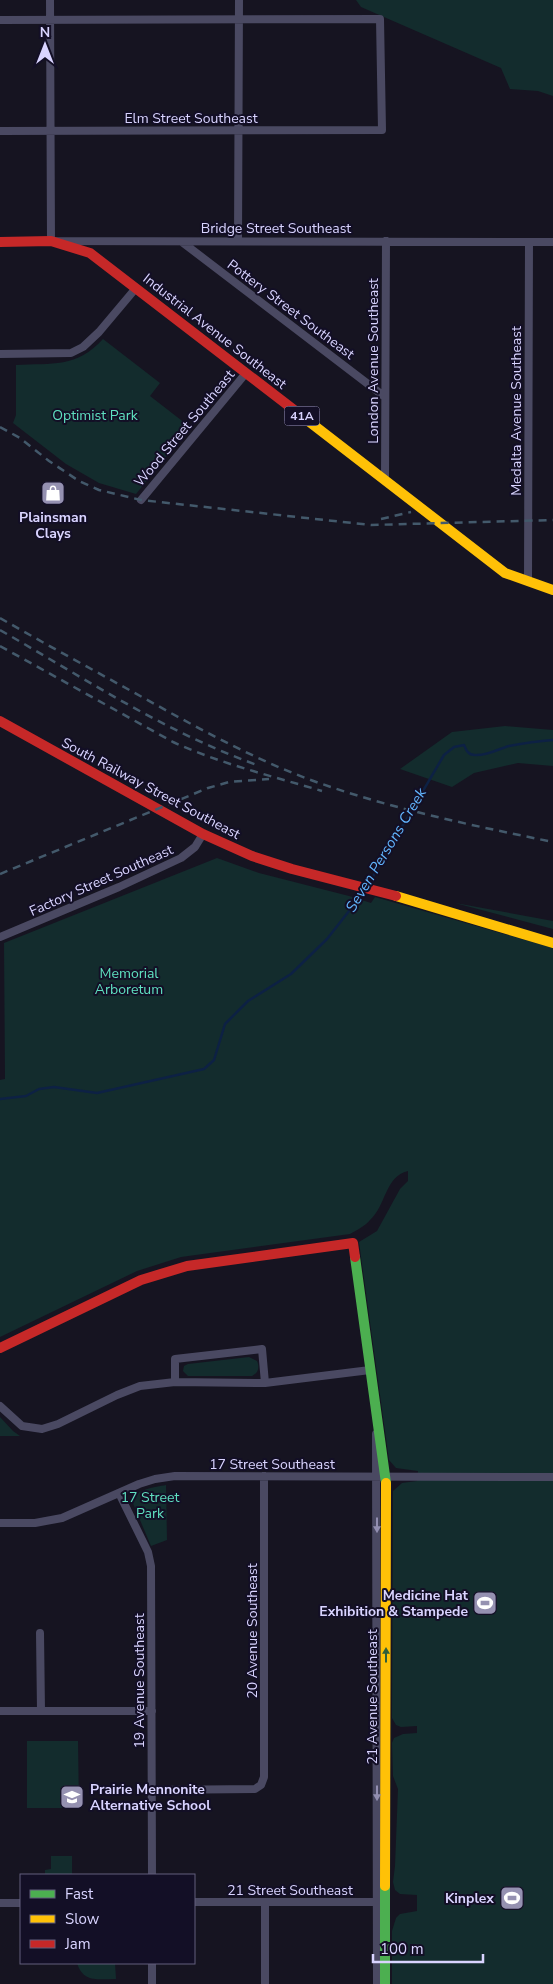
<svg xmlns="http://www.w3.org/2000/svg" width="553" height="1984" viewBox="0 0 553 1984" font-family="'Nunito Sans',sans-serif">
<style>
.green{fill:#132c2d}
.lines{fill:none;stroke-linecap:round;stroke-linejoin:round}
.stream{stroke:#0d2144;stroke-width:2.5}
.street{stroke:#4a4962;stroke-width:8}
.fast{stroke:#4caf50;stroke-width:10}
.slow{stroke:#ffc107;stroke-width:10}
.jam{stroke:#c62828;stroke-width:10}
.rail{stroke:#43596b;stroke-width:2.5;stroke-dasharray:8 6;stroke-linecap:butt}
.oneway{fill:#928eb0}
.oneway2{fill:#305f3b}
.labels{text-anchor:middle;stroke-width:4;stroke-linejoin:round;paint-order:stroke}
.shield{fill:#130f26;stroke:#9e99be;stroke-width:1}
.shield-label{font-size:12px;font-weight:bold;fill:#d9d4ff}
.street-label{font-size:14px;fill:#d9d4ff;stroke:#130f26}
.park-label{font-size:14px;fill:#5fe0c0;stroke:#130f26}
.poi-label{font-size:14px;font-weight:bold;fill:#d9d4ff;stroke:#130f26;text-anchor:end}
.water-label{font-size:15px;font-style:italic;fill:#62b6ff;stroke:#130f26}
</style>
<rect width="100%" height="100%" fill="#161421"/>
<!-- green -->
<path class="green" d="M 356,0 L 553,0 L 553,96 L 538,91 L 510,89 L 501,68 L 361,7 Z
M 103,339 L 160,383 L 150,396 L 190,427 L 136,494 L 99,483 L 66,464 L 13,423 L 16,415 L 16,365 C 52,363 77,368 103,339 Z
M 505,726 L 553,730 L 553,766 L 518,763 L 474,773 L 452,787 L 400,769 L 452,732 Z
M 217,858 L 259,873 L 349,896 L 371,903 L 375,897 L 553,948 L 553,1984 L 392,1984 L 392,1931 L 396,1918 L 400,1914 L 417,1911 L 417,1895 L 400,1894 L 395,1890 L 393,1882 L 395,1866 L 398,1789 L 393,1776 L 392,1743 L 394,1738 L 403,1734 L 417,1733 L 417,1726 L 401,1727 L 396,1725 L 392,1718 L 393,1491 L 402,1483 L 417,1481 L 418,1471 L 396,1468 L 389,1460 L 359,1242 L 377,1231 L 400,1189 L 408,1181 L 408,1171 C 385,1176 386,1206 370,1220 C 365,1226 357,1230 350,1234 L 181,1257 L 137,1271 L 0,1337 L 0,1080 L 5,1079 L 4,943 Z
M 455,903 L 553,921 L 553,929 Z
M 249,1357 L 257,1361 C 260,1368 258,1373 252,1376 L 188,1376 L 183,1371 L 184,1366 L 188,1364 Z
M 0,1417 L 13,1431 L 20,1436 L 0,1436 Z
M 166,1485 L 167,1540 L 151,1546 L 132,1501 C 136,1489 155,1487 166,1485 Z
M 27,1741 L 78,1741 L 79,1808 L 27,1808 Z
M 51,1856 L 72,1856 L 72,1875 L 45,1875 L 45,1870 L 51,1869 Z
M 77,1963 L 115,1963 L 116,1979 C 98,1979 83,1983 77,1963 Z"/>
<g class="lines">
<!-- stream -->
<path class="stream" d="M 368,885 L 444,755 L 454,747 L 464,745 C 466,750 468,755 475,755 C 487,756 498,749 509,746 C 524,743 538,741 553,740
M 0,1099 L 26,1096 L 39,1089 L 54,1087 L 97,1093 L 204,1069 L 214,1060 L 225,1024 L 248,1001 L 291,974 L 327,939 L 364,892"/>
<!-- street -->
<path class="street" d="M 50,0 L 51,241 L 553,242
M 0,20 L 380,19 L 382,130 L 0,131
M 238,241 L 239,0
M 182,242 L 385,397
M 0,354 L 71,353 L 83,347 L 99,332 L 136,288
M 385,480 L 386,241
M 141,500 L 246,373
M 528,581 L 529,242
M 0,937 L 119,887 L 181,858 L 195,847 L 203,834
M 175,1382 L 175,1359 L 262,1349 L 265,1383
M 0,1406 L 22,1426 L 42,1429 L 58,1424 L 117,1395 L 140,1386 L 175,1382 L 265,1383 L 370,1370
M 376,1434 L 377,1984
M 119,1493 L 148,1552 L 151,1566 L 152,1875
M 0,1523 L 35,1523 L 62,1518 L 139,1484 L 155,1479 L 175,1476 L 553,1477
M 40,1633 L 41,1711
M 0,1711 L 152,1711
M 152,1790 L 255,1789 L 261,1785 L 264,1777 L 264,1476
M 194,1902 L 382,1902
M 0,1903 L 21,1903
M 152,1984 L 152,1963
M 265,1984 L 265,1902"/>
<!-- fast -->
<path class="fast" d="M 355,1257 L 386,1483
M 385,1984 L 385,1886"/>
<!-- slow -->
<path class="slow" d="M 298,413 L 505,573 L 553,590
M 396,896 L 553,943
M 385,1886 L 386,1483"/>
<!-- jam -->
<path class="jam" d="M 0,242 L 51,241 L 90,253 L 298,413
M 0,721 L 203,834 L 252,856 L 292,869 L 396,896
M 0,1348 L 141,1280 L 187,1266 L 353,1243 L 355,1257"/>
<!-- rail -->
<path class="rail" d="M 0,427 L 20,438 L 49,461 L 79,481 L 99,490 L 141,500 L 371,525 L 553,520
M 381,519 L 411,512
M 0,618 C 47,645 95,671 142,697 C 196,727 250,757 308,779 C 387,808 470,825 553,842
M 0,630 C 84,678 165,732 257,765
M 0,646 L 173,742 C 221,764 272,776 322,791
M 0,874 L 208,788 L 229,782 L 269,779"/>
</g>
<!-- one-way arrows -->
<defs><path id="oneway-solid" d="M-6-.8H1V-3.2L6.5 0L1 3.2V.8H-6Z" transform="scale(1.25)"/></defs>
<g class="oneway">
<use href="#oneway-solid" transform="translate(377 1525) rotate(90)"/>
<use href="#oneway-solid" transform="translate(377 1793) rotate(90)"/>
</g>
<use class="oneway2" href="#oneway-solid" transform="translate(386 1655) rotate(-90)"/>
<!-- icons -->
<defs>
<g id="shop-square" transform="scale(1.25)"><rect x="-9" y="-9" width="18" height="18" rx="4" fill="#9591b1" stroke="#130f26"/><path d="M-5-2.5h2.3a2.7 3.5 0 0 1 5.4 0H5L5.5 6h-11ZM-1.5-2.5h3a1.5 2.3 0 0 0-3 0Z" fill="#fff"/></g>
<g id="stadium-square" transform="scale(1.25)"><rect x="-9" y="-9" width="18" height="18" rx="4" fill="#9591b1" stroke="#130f26"/><path d="M0-5a6.5 5 0 1 0 0 10a6.5 5 0 1 0 0-10ZM-3.5-1.8h7v3.6h-7Z" fill="#fff"/></g>
<g id="school-square" transform="scale(1.25)"><rect x="-9" y="-9" width="18" height="18" rx="4" fill="#9591b1" stroke="#130f26"/><path d="M0-5L7-2L0 1L-7-2ZM-4 1L0 2.5L4 1V4Q0 6-4 4Z" fill="#fff"/></g>
</defs>
<g fill-rule="evenodd">
<use href="#shop-square" x="53" y="493"/>
<use href="#stadium-square" x="485" y="1603"/>
<use href="#school-square" x="72" y="1797"/>
<use href="#stadium-square" x="512" y="1898"/>
</g>
<g class="labels">
<!-- shield labels -->
<rect class="shield" x="284.5" y="406.5" width="35" height="19" rx="4"/>
<g class="shield-label">
<text x="302" y="420">41A</text>
</g>
<!-- street labels -->
<g class="street-label">
<text x="191" y="123">Elm Street Southeast</text>
<text x="276" y="233">Bridge Street Southeast</text>
<text transform="translate(291 309) rotate(37)" y="5">Pottery Street Southeast</text>
<text transform="translate(215 331) rotate(38)" y="5">Industrial Avenue Southeast</text>
<text transform="translate(373 361) rotate(-90)" y="5">London Avenue Southeast</text>
<text transform="translate(516 411) rotate(-90)" y="5">Medalta Avenue Southeast</text>
<text transform="translate(184 428) rotate(-50)" y="5">Wood Street Southeast</text>
<text transform="translate(151 788) rotate(28)" y="5">South Railway Street Southeast</text>
<text transform="translate(101 880) rotate(-24)" y="5">Factory Street Southeast</text>
<text x="272" y="1469">17 Street Southeast</text>
<text transform="translate(252 1631) rotate(-90)" y="5">20 Avenue Southeast</text>
<text transform="translate(139 1681) rotate(-90)" y="5">19 Avenue Southeast</text>
<text transform="translate(372 1697) rotate(-90)" y="5">21 Avenue Southeast</text>
<text x="290" y="1895">21 Street Southeast</text>
</g>
<!-- park labels -->
<g class="park-label">
<text x="95" y="420">Optimist Park</text>
<text x="129" y="978">Memorial<tspan x="129" dy="16">Arboretum</tspan></text>
<text x="150" y="1502">17 Street<tspan x="150" dy="16">Park</tspan></text>
</g>
<!-- poi labels -->
<g class="poi-label">
<text x="53" y="522" text-anchor="middle">Plainsman<tspan x="53" dy="16">Clays</tspan></text>
<text x="468" y="1600">Medicine Hat<tspan x="468" dy="16">Exhibition &amp; Stampede</tspan></text>
<text x="90" y="1794" text-anchor="start">Prairie Mennonite<tspan x="90" dy="16">Alternative School</tspan></text>
<text x="494" y="1903">Kinplex</text>
</g>
<!-- water labels -->
<g class="water-label">
<text transform="translate(386 850) rotate(-59)" y="5">Seven Persons Creek</text>
</g>
</g>
<!-- legend -->
<rect x="20" y="1874" width="175" height="90" fill="#130f26" stroke="#625e7d"/>
<rect x="30" y="1890" width="25" height="8" fill="#4caf50" stroke="#625e7d"/>
<text x="65" y="1899" font-size="15" fill="#d9d4ff">Fast</text>
<rect x="30" y="1915" width="25" height="8" fill="#ffc107" stroke="#625e7d"/>
<text x="65" y="1924" font-size="15" fill="#d9d4ff">Slow</text>
<rect x="30" y="1940" width="25" height="8" fill="#c62828" stroke="#625e7d"/>
<text x="65" y="1949" font-size="15" fill="#d9d4ff">Jam</text>
<!-- north arrow -->
<g transform="translate(45 45)" stroke="#130f26" stroke-width="4" paint-order="stroke">
<path d="M0-4L9 19L0 12L-9 19Z" fill="#d9d4ff"/>
<text y="-8" font-size="14" font-weight="bold" text-anchor="middle" fill="#d9d4ff">N</text>
</g>
<!-- scale -->
<path d="M373 1954v8h110v-8" fill="none" stroke="#d9d4ff" stroke-width="2.5"/>
<text x="380" y="1954" font-size="15" fill="#d9d4ff" stroke="#130f26" stroke-width="4" paint-order="stroke">100 m</text>
</svg>
